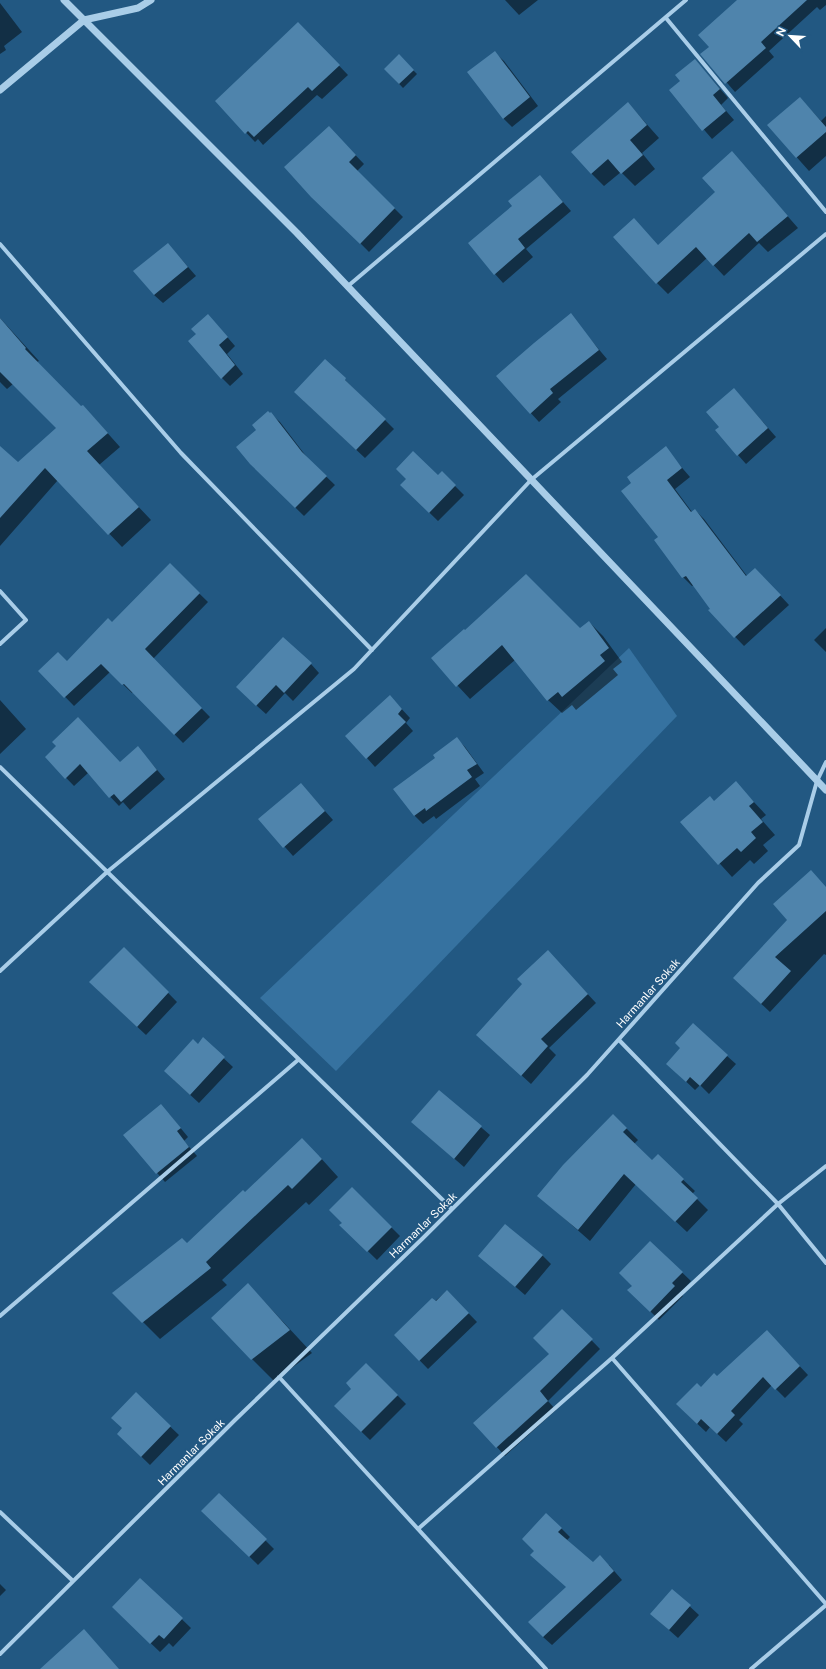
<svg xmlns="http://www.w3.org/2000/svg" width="826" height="1669" viewBox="0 0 826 1669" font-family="'Public Sans',sans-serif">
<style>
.park{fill:#3672a0}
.shadow{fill:#0007}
.building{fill:#4f84ac}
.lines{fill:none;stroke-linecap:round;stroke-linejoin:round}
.minor{stroke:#a9cde8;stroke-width:4}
.tertiary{stroke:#a9cde8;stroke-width:7}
.labels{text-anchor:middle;stroke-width:3.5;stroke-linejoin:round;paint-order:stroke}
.street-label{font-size:11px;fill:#fff;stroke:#225882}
</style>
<rect width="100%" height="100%" fill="#225882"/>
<!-- park -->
<path class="park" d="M 629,648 L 677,716 L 336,1071 L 260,998 Z"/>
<!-- shadow -->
<path class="shadow" d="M 505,0 L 538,0 L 519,15 Z
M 739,0 L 826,0 L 826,5 L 820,10 L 817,7 L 769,51 L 774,57 L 735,92 L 702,54 L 710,47 Z
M 0,3 L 22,32 L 4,46 L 6,50 L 0,54 Z
M 298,23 L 348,75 L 322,99 L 317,95 L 263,145 L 258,139 L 255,142 L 216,101 Z
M 495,53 L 504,61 L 538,106 L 512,127 L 503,118 Z
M 399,56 L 417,74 L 403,88 L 385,69 Z
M 695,60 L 728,98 L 721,105 L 734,120 L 712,139 L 670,90 L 681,81 Z
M 800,98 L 821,121 L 826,116 L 826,156 L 809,171 L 768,125 Z
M 628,103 L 659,138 L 642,153 L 655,169 L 635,186 L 621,172 L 604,186 L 591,173 Z
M 337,136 L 364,164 L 357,171 L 403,217 L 369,252 L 285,167 Z
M 732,153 L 798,228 L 768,252 L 759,243 L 724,276 L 707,258 L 668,294 L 657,283 L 659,246 L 716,192 Z
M 540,176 L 571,211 L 526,249 L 533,257 L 503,283 L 495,274 L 513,206 Z
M 168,244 L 196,276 L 163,303 L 154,295 Z
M 570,315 L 607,359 L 558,399 L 561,402 L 539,422 L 498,377 Z
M 0,318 L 39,361 L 37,362 L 81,407 L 83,406 L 95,419 L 120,447 L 99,465 L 151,520 L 122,547 L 58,480 L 0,546 L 0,447 L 18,463 L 57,428 L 13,384 L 7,389 L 0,382 Z
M 216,324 L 235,346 L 227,354 L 243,374 L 230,386 L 222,378 Z
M 325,360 L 394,429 L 365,458 L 304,401 Z
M 734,389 L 776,437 L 746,464 L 738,455 L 720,427 Z
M 271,414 L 280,422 L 309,460 L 335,485 L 304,516 L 251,464 L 258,430 Z
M 665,448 L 690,477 L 675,489 L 692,512 L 695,510 L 704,519 L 747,576 L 764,578 L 789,605 L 744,646 L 710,611 L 711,609 L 694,585 L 692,586 L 683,577 L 660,537 L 633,483 Z
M 442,473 L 464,495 L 438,521 L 401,485 L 438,477 Z
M 170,565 L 208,602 L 153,659 L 210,717 L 183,743 L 133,692 L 132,693 L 110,672 L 74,706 L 40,671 L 67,662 L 112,623 Z
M 589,622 L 603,636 L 622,662 L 613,669 L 618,675 L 576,710 L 572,705 L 562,713 L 548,700 L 515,660 L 470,699 L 432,658 L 580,630 Z
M 826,628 L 826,652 L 814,640 Z
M 311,664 L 319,673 L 293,701 L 285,693 L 266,714 L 246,696 Z
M 0,700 L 26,729 L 0,754 Z
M 398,705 L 410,718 L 406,723 L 413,731 L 375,767 L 367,758 Z
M 457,739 L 465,747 L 484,773 L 475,779 L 480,786 L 436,819 L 434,816 L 423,824 L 414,815 L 437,758 Z
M 57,746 L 120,763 L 138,748 L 165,779 L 130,810 L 123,802 L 119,806 L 88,773 L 74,786 L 46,757 Z
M 736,783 L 766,815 L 761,819 L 775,835 L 763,845 L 768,851 L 754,864 L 750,860 L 732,877 L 682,822 L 714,802 Z
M 301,784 L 333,820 L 293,856 L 260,819 Z
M 826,888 L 826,955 L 824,954 L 770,1012 L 743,987 L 789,920 Z
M 124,948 L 177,1002 L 146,1035 L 99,991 Z
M 556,960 L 596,1003 L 549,1048 L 556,1055 L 531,1084 L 486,1043 Z
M 203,1039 L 233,1067 L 199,1103 L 174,1080 Z
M 727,1056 L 736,1064 L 709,1094 L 700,1085 L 695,1090 L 676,1072 Z
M 439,1091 L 490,1135 L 464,1167 L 412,1122 Z
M 169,1114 L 188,1137 L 184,1141 L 197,1156 L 165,1182 L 124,1135 Z
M 613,1115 L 638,1140 L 634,1144 L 652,1161 L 658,1156 L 695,1191 L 692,1194 L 708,1210 L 687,1232 L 636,1184 L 590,1241 L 539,1196 Z
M 319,1156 L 338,1177 L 309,1205 L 306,1202 L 222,1280 L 227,1285 L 160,1339 L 143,1322 L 187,1244 L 245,1193 Z
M 352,1188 L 400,1236 L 377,1260 L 341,1225 L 343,1223 Z
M 650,1242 L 691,1281 L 680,1293 L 683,1296 L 659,1320 L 629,1290 L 633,1286 Z
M 542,1255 L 551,1264 L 525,1295 L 480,1256 Z
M 248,1284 L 312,1353 L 274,1381 L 252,1359 Z
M 447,1291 L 477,1322 L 428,1369 L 395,1335 Z
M 562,1310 L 600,1349 L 548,1401 L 556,1410 L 505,1456 L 475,1423 L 550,1354 Z
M 775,1340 L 808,1375 L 785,1398 L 772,1385 L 739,1420 L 743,1424 L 726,1442 L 710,1427 L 706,1432 L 686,1413 L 701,1388 Z
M 366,1364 L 406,1404 L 370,1440 L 335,1406 L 352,1389 Z
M 136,1394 L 179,1435 L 150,1465 L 118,1434 L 123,1428 Z
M 219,1494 L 274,1549 L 258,1565 L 203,1511 Z
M 561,1528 L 570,1537 L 567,1540 L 593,1564 L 609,1565 L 622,1580 L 552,1645 L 543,1637 L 567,1587 L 535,1551 Z
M 140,1579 L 191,1628 L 173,1647 L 169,1643 L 160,1652 L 122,1616 Z
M 0,1584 L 6,1590 L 0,1596 Z
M 672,1590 L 699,1615 L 678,1638 L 660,1622 Z"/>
<!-- building -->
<path class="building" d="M 737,0 L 807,0 L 761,42 L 766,48 L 725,84 L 700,54 L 709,47 L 698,35 Z
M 298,22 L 340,65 L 312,91 L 308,87 L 254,137 L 248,131 L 245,134 L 215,101 Z
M 495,51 L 530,97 L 503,119 L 467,72 Z
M 399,54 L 414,70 L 399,84 L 384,69 Z
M 695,59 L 720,89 L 713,95 L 726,111 L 702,131 L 669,90 L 680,81 L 675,75 Z
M 800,97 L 826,127 L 826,132 L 796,158 L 767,125 Z
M 628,102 L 647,125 L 630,140 L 643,155 L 621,174 L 608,159 L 591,174 L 571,152 Z
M 329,126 L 356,155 L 349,162 L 395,208 L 360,244 L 311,197 L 284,167 Z
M 732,151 L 788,216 L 757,242 L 749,233 L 713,266 L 696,247 L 656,284 L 613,237 L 634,218 L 658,245 L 715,192 L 702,178 Z
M 540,175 L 563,202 L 518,239 L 525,248 L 494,275 L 468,243 L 512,206 L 508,201 Z
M 168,243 L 188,267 L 154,295 L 133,271 Z
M 571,313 L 599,350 L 550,389 L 553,393 L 530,414 L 496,376 L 534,343 Z
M 208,314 L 228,337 L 219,345 L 235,365 L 221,379 L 188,341 L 196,334 L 191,329 Z
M 0,318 L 26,348 L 25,349 L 81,406 L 83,405 L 108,433 L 87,451 L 139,507 L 108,535 L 45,468 L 0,518 L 0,446 L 18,462 L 56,428 L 0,372 Z
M 325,359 L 346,378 L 345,380 L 386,419 L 356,450 L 294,392 Z
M 734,388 L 768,428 L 737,456 L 715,430 L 719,427 L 706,412 Z
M 268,411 L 270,413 L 271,412 L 302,452 L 327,476 L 295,508 L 250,464 L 236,447 L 256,430 L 252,425 Z
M 666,446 L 682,468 L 667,480 L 691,512 L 695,509 L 746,576 L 755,568 L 781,595 L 734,638 L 708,610 L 710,609 L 686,576 L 682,578 L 654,540 L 658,537 L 621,491 L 631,483 L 627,477 Z
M 413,451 L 438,475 L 442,471 L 456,485 L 429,513 L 400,485 L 406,479 L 396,469 Z
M 170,563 L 200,593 L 145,649 L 202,708 L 174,735 L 124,684 L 122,685 L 101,664 L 64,698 L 38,671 L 58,652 L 67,661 L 108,618 L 112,622 Z
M 526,574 L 580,628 L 589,621 L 609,648 L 600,655 L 605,661 L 562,697 L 558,692 L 547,701 L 502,645 L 456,687 L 431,658 L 464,629 L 465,630 Z
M 283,637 L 312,663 L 284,693 L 276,685 L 256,706 L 236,687 Z
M 390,695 L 402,709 L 398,714 L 406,722 L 366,759 L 345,736 Z
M 78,717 L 120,762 L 138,746 L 157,770 L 121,802 L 114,794 L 109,798 L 80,764 L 65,779 L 45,757 L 56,746 L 52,742 Z
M 457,737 L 477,764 L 467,770 L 472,777 L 426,811 L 425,808 L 414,816 L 393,789 L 435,758 L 433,755 Z
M 736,781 L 754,802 L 749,806 L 763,822 L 751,832 L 756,838 L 741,852 L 737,848 L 718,865 L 680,822 L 710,796 L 714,801 Z
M 301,783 L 325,811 L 283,848 L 258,819 Z
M 811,870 L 826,887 L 826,911 L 775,957 L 791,971 L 761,1004 L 733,978 L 787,920 L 773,904 Z
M 124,947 L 169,992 L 137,1027 L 89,982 Z
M 548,950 L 588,994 L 541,1039 L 548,1046 L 521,1076 L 476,1035 L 522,984 L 517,979 Z
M 693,1023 L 728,1055 L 700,1086 L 690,1077 L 686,1082 L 666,1064 L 680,1048 L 675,1043 Z
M 203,1037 L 225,1057 L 190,1095 L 164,1071 L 193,1039 L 198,1044 Z
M 439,1090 L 482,1126 L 454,1159 L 411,1122 Z
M 161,1104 L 181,1128 L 177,1131 L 189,1147 L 156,1174 L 123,1135 Z
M 613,1114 L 627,1128 L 623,1132 L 652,1160 L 658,1154 L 684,1179 L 681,1182 L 698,1198 L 675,1222 L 624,1174 L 578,1230 L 537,1196 L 563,1165 Z
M 302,1138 L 322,1159 L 292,1189 L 288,1185 L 206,1262 L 211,1268 L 142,1323 L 112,1293 L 182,1238 L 187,1243 L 243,1190 L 245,1192 Z
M 352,1187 L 392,1227 L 367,1252 L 339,1225 L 342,1223 L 329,1210 Z
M 505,1224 L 543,1255 L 515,1287 L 478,1256 Z
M 650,1241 L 683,1272 L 672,1283 L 675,1286 L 650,1312 L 627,1290 L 632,1286 L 619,1273 Z
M 248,1283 L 290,1330 L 251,1360 L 211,1318 Z
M 447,1290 L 469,1313 L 419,1361 L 394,1335 L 432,1298 L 436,1301 Z
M 562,1309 L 593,1339 L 540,1391 L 548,1401 L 496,1448 L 473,1423 L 549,1354 L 533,1338 Z
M 767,1330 L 800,1366 L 775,1390 L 763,1377 L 731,1411 L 735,1415 L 717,1434 L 701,1419 L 697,1424 L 676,1404 L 697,1383 L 701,1387 L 714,1373 L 717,1376 Z
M 366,1363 L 398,1395 L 361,1432 L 334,1406 L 351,1389 L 346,1383 Z
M 136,1392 L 171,1426 L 141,1457 L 117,1434 L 122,1428 L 111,1418 Z
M 219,1493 L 267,1539 L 249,1557 L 201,1511 Z
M 546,1513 L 562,1528 L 558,1532 L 593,1562 L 600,1555 L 614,1571 L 543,1637 L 528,1622 L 566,1587 L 530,1555 L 534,1551 L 522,1539 Z
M 140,1578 L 183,1618 L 164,1639 L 159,1635 L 150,1644 L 112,1607 Z
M 672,1589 L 691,1605 L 669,1630 L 650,1614 Z
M 84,1629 L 119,1669 L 40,1669 Z"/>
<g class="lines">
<!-- minor -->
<path class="minor" d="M 666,18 L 826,212
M 0,244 L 181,453 L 372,650
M 348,286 L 686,0
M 0,591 L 26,620 L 0,644
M 0,767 L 452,1209
M 0,971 L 107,872 L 354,669 L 531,480 L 826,234
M 619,1040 L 778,1204 L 826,1263
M 0,1316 L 298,1060
M 612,1358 L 826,1604
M 279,1377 L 546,1669
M 0,1512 L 73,1581
M 418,1529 L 612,1358 L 778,1204 L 826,1166
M 0,1654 L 235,1420 L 422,1239 L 587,1075 L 758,883 L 799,845 L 817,781 L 826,762
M 751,1669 L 826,1605"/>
<!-- tertiary -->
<path class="tertiary" d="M 64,0 L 297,233 L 826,790
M 0,90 L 84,20 L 138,8 L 151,0"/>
</g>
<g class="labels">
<!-- street labels -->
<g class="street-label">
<text transform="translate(648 993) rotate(-48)" y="4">Harmanlar Sokak</text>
<text transform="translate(423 1225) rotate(-44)" y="4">Harmanlar Sokak</text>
<text transform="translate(191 1452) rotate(-45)" y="4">Harmanlar Sokak</text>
</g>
</g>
<!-- north arrow -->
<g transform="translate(790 36) rotate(295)" stroke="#225882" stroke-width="3" paint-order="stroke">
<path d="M0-3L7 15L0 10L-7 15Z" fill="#ffffff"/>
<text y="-6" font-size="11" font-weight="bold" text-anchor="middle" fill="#ffffff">N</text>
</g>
</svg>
